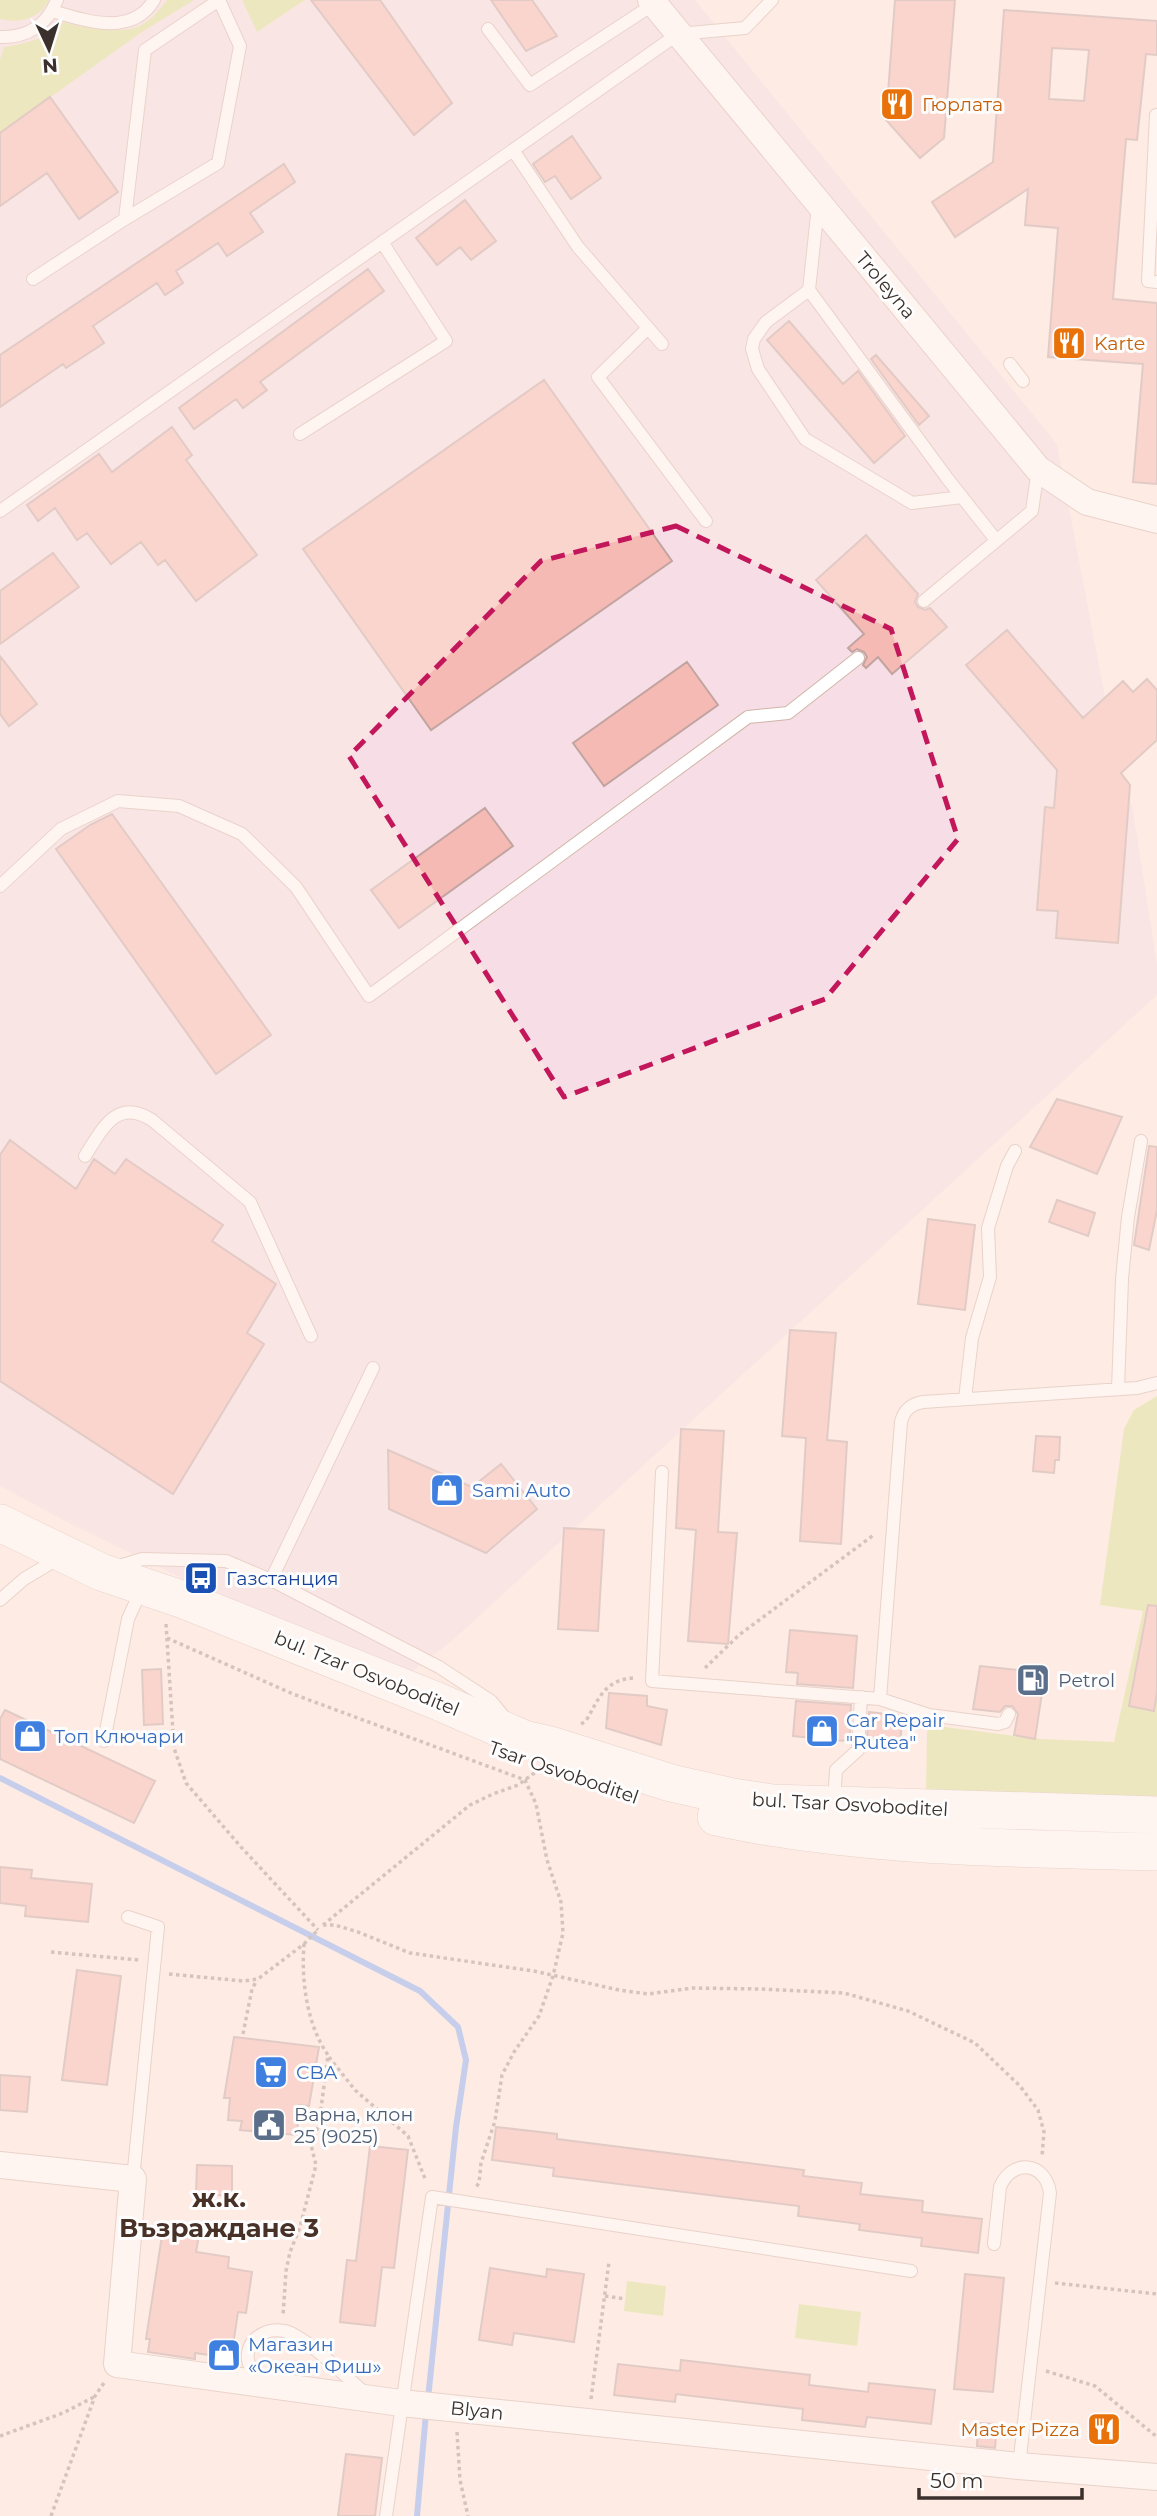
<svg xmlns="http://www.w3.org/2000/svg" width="1157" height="2516" viewBox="0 0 1157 2516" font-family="Montserrat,sans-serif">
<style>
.industrial{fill:#f7dee6}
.green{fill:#dae394}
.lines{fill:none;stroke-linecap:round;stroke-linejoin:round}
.stream{stroke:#84acf6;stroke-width:6}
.building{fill:#f6bab4;stroke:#c2a4a1;stroke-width:2;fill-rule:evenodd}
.lane-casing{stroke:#d1b5a9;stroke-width:14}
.street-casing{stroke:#d1b5a9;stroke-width:28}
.secondary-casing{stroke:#d1b5a9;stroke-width:38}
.path{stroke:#a59690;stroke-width:3.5;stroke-dasharray:3.5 3.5;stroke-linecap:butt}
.lane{stroke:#fff;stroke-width:12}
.street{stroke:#fff;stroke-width:26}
.secondary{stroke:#fff;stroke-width:37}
.marked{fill:none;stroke:#c2185b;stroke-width:5;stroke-dasharray:14 9;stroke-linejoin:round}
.labels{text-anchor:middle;stroke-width:6;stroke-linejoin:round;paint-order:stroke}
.food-label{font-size:19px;fill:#c56008;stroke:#fdfdfd;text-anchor:start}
.street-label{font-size:19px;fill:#3b302b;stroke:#fdfdfd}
.shop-label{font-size:19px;fill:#366cbe;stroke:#fdfdfd;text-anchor:start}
.transit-label{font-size:19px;fill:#164399;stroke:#fdfdfd;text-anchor:start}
.service-label{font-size:19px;fill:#4e5e75;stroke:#fdfdfd;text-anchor:start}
.district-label{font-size:26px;font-weight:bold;fill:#483228;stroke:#fdfdfd}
</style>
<rect width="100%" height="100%" fill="#fdebe4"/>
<!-- industrial -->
<path class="industrial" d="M 0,0 L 695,0 L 1057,444 L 1124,797 L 1132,805 L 1157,964 L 1157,995 L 453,1640 L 410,1673 L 208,1591 L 67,1522 L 0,1486 Z"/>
<!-- green -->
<path class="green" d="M 0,0 L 49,0 C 40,19 19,24 0,19 Z
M 167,0 L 194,0 L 142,32 L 0,133 L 0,59 L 4,47 C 25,44 48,38 63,22 C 83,28 117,34 137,27 C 150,22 159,10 167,0 Z
M 242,0 L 305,0 L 257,32 Z
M 1157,1396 L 1157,1799 L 926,1792 L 927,1733 L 929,1725 L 1041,1739 L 1114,1742 L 1143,1611 L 1100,1605 L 1124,1429 L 1134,1410 Z
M 627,2281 L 666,2286 L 663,2316 L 624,2311 Z
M 799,2304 L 861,2312 L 857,2346 L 795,2338 Z"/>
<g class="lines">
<!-- stream -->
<path class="stream" d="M 0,1778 L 420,1991 L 458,2027 L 466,2060 L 456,2127 L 428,2399
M 417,2516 L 426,2413"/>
</g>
<!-- building -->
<path class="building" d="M 311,0 L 380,0 L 452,103 L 414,135 Z
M 491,0 L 532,0 L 557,36 L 526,51 Z
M 895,0 L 955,0 L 944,138 L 920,158 L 886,120 Z
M 1004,10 L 1157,21 L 1157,55 L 1146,54 L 1137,140 L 1126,139 L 1113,299 L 1157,303 L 1157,484 L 1133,482 L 1143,364 L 1048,357 L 1058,228 L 1025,225 L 1028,189 L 955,237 L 932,202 L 993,162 ZM 1052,48 L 1089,50 L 1084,101 L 1049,99 Z
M 50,97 L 118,192 L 79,219 L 47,173 L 0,206 L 0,133 Z
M 572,136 L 601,178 L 571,199 L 555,176 L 545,182 L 533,164 Z
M 284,164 L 295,182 L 250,213 L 263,232 L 227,256 L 218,243 L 176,271 L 183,283 L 165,295 L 157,283 L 93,326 L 104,343 L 66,368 L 63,364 L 0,407 L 0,355 Z
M 465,200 L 496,241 L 471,260 L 460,247 L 437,265 L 416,238 Z
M 368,269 L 384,291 L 260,382 L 267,390 L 243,408 L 236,399 L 194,429 L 179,408 Z
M 789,321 L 843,384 L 858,371 L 905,436 L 874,463 L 767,340 Z
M 876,355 L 929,416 L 919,425 L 871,359 Z
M 544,380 L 672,561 L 431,730 L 303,549 Z
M 172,427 L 192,455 L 186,460 L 257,555 L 196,601 L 165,560 L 158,565 L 141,542 L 111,564 L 87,533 L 77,540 L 55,508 L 38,521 L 27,505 L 99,454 L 112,472 Z
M 866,535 L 918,594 L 915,602 L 918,607 L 925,610 L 930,608 L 947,627 L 892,674 L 878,657 L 866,668 L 863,665 L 867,657 L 864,652 L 857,649 L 852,652 L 848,648 L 864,634 L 816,580 Z
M 53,553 L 79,587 L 0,644 L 0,591 Z
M 1007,630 L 1083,718 L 1123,681 L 1133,692 L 1147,679 L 1157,690 L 1157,740 L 1121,773 L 1130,785 L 1118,943 L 1056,938 L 1058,911 L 1037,910 L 1045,807 L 1054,808 L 1057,770 L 966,665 Z
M 0,656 L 37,704 L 9,726 L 0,714 Z
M 687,662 L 718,705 L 604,786 L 573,743 Z
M 485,808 L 513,846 L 399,928 L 371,890 Z
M 112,814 L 271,1035 L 216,1074 L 56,849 L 90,825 Z
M 1057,1099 L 1122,1117 L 1097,1174 L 1030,1147 Z
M 10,1140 L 76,1189 L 94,1159 L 115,1174 L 126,1159 L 223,1225 L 212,1241 L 276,1284 L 247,1333 L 264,1344 L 173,1494 L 0,1381 L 0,1155 Z
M 1149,1146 L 1157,1147 L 1157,1210 L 1149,1250 L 1134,1245 Z
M 1057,1200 L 1095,1213 L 1088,1236 L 1049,1222 Z
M 928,1219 L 975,1225 L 965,1310 L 918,1304 Z
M 790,1330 L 836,1333 L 827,1440 L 847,1442 L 841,1544 L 800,1541 L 806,1438 L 782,1436 Z
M 681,1429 L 724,1431 L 718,1532 L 737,1533 L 728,1644 L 688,1641 L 696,1530 L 676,1528 Z
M 1036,1436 L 1060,1437 L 1059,1460 L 1055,1460 L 1054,1473 L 1033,1471 Z
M 388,1450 L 472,1487 L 501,1464 L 537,1509 L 486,1553 L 389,1509 Z
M 564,1528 L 604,1530 L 598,1631 L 558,1629 Z
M 1148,1605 L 1157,1606 L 1157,1692 L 1154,1711 L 1129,1706 Z
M 790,1630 L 857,1636 L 853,1688 L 797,1684 L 798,1673 L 786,1672 Z
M 980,1666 L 1045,1673 L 1035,1739 L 1014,1735 L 1018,1714 L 1012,1706 L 1005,1706 L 1000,1712 L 973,1709 Z
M 161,1669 L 163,1724 L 144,1725 L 142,1670 Z
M 609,1693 L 647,1696 L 647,1706 L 667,1710 L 661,1745 L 606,1728 Z
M 796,1701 L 851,1705 L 850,1737 L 845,1737 L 845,1741 L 793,1736 Z
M 5,1710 L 155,1781 L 134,1823 L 0,1759 L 0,1719 Z
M 869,1712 L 903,1716 L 900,1741 L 867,1738 Z
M 0,1867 L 32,1870 L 31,1878 L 92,1884 L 88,1922 L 25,1916 L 26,1906 L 0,1903 Z
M 77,1970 L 121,1976 L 107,2085 L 62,2080 Z
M 234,2037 L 319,2047 L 309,2106 L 299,2105 L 297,2135 L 240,2130 L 242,2121 L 228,2120 L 230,2098 L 224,2098 Z
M 0,2075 L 30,2077 L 27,2112 L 0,2110 Z
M 496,2127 L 557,2134 L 557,2139 L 804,2170 L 803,2176 L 862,2183 L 860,2194 L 923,2201 L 922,2212 L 982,2219 L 978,2253 L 921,2246 L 922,2238 L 859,2230 L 860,2224 L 798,2216 L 799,2206 L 553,2176 L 554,2168 L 492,2160 Z
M 370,2146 L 408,2150 L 394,2268 L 382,2267 L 375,2326 L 340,2322 L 347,2260 L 356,2261 Z
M 197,2165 L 232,2166 L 232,2196 L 196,2194 Z
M 163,2229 L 199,2235 L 196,2252 L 229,2257 L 228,2268 L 252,2272 L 246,2313 L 238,2312 L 231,2358 L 195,2353 L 195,2359 L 148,2352 L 150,2339 L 146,2339 Z
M 490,2268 L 546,2277 L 547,2269 L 584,2274 L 574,2342 L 514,2333 L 512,2345 L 479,2340 Z
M 965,2274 L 1004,2278 L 993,2392 L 954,2389 Z
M 681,2360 L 810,2375 L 809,2385 L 868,2392 L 869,2383 L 935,2390 L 931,2424 L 867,2417 L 865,2427 L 802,2420 L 803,2409 L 676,2394 L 675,2402 L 614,2395 L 618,2364 L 680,2371 Z
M 978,2423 L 997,2424 L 995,2448 L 977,2446 Z
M 346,2454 L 382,2458 L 375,2516 L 338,2516 Z"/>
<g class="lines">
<!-- lane casing -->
<g class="lane-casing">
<path id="lane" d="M 52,11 C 86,21 132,37 154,0
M 488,29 L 530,85 L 654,4
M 0,37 C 27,38 47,25 57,0
M 1156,115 L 1148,281 L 1157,282
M 513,150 L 578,247 L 662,344
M 818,206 L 809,290 L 947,478 L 996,540
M 125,219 L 145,50 L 219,0
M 33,279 L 125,219 L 218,163 L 240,46 L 219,0
M 809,290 L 766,322 L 754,339 L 752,349 L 758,369 L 805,439 L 912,503 L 962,497
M 648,328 L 598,377 L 706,521
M 1010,364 L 1023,381
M 300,434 L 446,341 L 382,242
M 0,511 L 678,34 L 745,28 L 772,0
M 924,601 L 1032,511 L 1038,469
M 0,886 L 61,829 L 118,801 L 179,806 L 242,834 L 296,887 L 369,996 L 748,717 L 788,713 L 858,658
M 85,1156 C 102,1130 116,1097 152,1120 L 250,1202 L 311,1336
M 1118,1389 L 1122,1279 L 1128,1217 L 1141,1141
M 965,1399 L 972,1338 L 990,1277 L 988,1228 L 1007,1166 L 1015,1151
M 662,1472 L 652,1681 L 880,1699 L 901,1422 C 904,1410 911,1404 923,1402 L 1137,1388 L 1157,1383
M 116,1567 L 142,1559 L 226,1561 L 271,1580 L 439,1667 L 491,1701 L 505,1718
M 271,1580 L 373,1368
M 0,1600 L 24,1579 L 59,1558
M 880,1699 L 929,1715 L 998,1724 L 1005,1722 L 1009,1714
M 104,1741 L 128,1619 L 138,1597
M 834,1802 L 836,1770 L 858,1750 L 861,1697
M 128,1917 L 158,1927 L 133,2179
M 994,2244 L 1000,2187 C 1012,2158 1046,2162 1050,2193 L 1019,2466
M 263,2382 C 257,2376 249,2368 248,2360 C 245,2340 266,2327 284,2331 C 305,2335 348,2379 366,2394
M 386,2516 L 432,2197 L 911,2271"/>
</g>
<!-- street casing -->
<g class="street-casing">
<path id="street" d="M 651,0 L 1038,469 L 1087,502 L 1157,520
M 0,2165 L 133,2179 L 117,2364 L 401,2403 L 1019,2466 L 1157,2477"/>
</g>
<!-- secondary casing -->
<g class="secondary-casing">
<path id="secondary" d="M 0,1523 L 101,1572 L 184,1600 L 437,1701 L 524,1739 L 550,1745 L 671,1783 L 733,1797 L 773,1803 L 1157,1815
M 716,1817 C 861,1848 1009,1848 1157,1852"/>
</g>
<!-- path -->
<path class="path" d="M 166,1624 L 174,1748 L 186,1783 L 241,1847 L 318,1930
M 167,1638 L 293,1694 L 525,1780 L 536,1804 L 547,1860 L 561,1902 L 563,1933 L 553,1976 L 539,2016 L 514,2052 L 502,2075 L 495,2121 L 481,2163 L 479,2183 L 476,2187
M 705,1668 L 739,1635 L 875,1534
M 581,1724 L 586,1721 C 599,1698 605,1679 635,1678
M 323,1925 L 335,1925 L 358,1932 L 410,1953 L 534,1971 L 619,1990 L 648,1994 L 693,1988 L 760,1989 L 844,1993 L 908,2011 L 975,2043 L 1020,2086 L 1038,2110 L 1044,2132 L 1042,2156
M 323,1925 L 470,1805 L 493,1794 L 518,1785 L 537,1771
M 304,1944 L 318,1930
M 51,1952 L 139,1960
M 169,1974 L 243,1981 L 258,1979 L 304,1944 C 301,1981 307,2025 328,2055 L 319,2124 L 311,2145 L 316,2165 L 300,2227 L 290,2252 L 286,2271 L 283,2316
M 243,2034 L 252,1989 L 257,1980
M 329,2057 L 355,2090 L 408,2136 L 426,2181
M 1055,2283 L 1157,2294
M 605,2296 L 625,2299
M 1046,2371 L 1095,2386 L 1157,2437
M 591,2399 L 609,2262
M 457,2432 L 460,2480 L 468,2516
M 0,2436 L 63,2413 L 94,2397
M 51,2516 L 95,2396 L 104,2383"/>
<!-- lane -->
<use href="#lane" class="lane"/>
<!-- street -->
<use href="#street" class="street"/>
<!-- secondary -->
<use href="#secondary" class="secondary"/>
</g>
<!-- marked area -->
<path d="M0 0H1157V2516H0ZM 676,526 L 891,629 L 958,839 L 825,999 L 564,1097 L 349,756 L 541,561 Z" fill="#fdebe4" fill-opacity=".55" fill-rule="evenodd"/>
<path class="marked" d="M 676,526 L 891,629 L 958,839 L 825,999 L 564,1097 L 349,756 L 541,561 Z"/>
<!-- icons -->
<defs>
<g id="restaurant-square" transform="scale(1.75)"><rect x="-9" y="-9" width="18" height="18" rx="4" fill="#e8710a" stroke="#fdfdfd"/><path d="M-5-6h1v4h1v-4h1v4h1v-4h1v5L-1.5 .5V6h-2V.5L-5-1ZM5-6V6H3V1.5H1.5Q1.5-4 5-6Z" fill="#fff"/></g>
<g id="shop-square" transform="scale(1.75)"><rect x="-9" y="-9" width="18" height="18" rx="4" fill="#3f7fe0" stroke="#fdfdfd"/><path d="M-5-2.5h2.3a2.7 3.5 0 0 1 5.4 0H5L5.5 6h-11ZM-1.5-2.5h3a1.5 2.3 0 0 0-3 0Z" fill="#fff"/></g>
<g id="bus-square" transform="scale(1.75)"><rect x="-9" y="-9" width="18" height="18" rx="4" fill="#1a4fb4" stroke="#fdfdfd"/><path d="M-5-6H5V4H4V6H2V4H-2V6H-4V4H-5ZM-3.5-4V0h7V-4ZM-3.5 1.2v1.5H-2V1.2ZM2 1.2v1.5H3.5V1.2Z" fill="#fff"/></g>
<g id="fuel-square" transform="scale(1.75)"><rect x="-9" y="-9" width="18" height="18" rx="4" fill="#5c6f8a" stroke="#fdfdfd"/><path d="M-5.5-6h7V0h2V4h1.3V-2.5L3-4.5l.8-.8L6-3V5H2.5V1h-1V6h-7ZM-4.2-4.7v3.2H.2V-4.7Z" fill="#fff"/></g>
<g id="supermarket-square" transform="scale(1.75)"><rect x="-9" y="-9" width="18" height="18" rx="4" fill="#3f7fe0" stroke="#fdfdfd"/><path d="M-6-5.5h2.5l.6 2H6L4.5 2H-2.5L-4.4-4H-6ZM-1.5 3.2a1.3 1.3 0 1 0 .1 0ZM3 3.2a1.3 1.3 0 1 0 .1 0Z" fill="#fff"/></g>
<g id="civic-square" transform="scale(1.75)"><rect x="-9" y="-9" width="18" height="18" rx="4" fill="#5c6f8a" stroke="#fdfdfd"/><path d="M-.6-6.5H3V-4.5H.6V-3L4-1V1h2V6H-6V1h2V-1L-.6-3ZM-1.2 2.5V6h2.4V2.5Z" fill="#fff"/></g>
</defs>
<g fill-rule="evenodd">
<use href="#restaurant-square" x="897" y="104"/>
<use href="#restaurant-square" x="1069" y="343"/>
<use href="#shop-square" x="447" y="1490"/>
<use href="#bus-square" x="201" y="1578"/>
<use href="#fuel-square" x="1033" y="1680"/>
<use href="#shop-square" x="822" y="1731"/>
<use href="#shop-square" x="30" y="1736"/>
<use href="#supermarket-square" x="271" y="2072"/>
<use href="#civic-square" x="269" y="2125"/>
<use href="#shop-square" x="224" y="2355"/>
<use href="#restaurant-square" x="1104" y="2429"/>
</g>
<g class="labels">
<!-- food labels -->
<g class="food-label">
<text x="922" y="111">Гюрлата</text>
<text x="1094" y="350">Karte</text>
<text x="1080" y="2436" text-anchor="end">Master Pizza</text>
</g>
<!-- street labels -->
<g class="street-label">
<text transform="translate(886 285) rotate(50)" y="7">Troleyna</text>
<text transform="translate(367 1673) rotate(22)" y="7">bul. Tzar Osvoboditel</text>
<text transform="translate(564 1772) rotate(19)" y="7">Tsar Osvoboditel</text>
<text transform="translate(850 1804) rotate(3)" y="7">bul. Tsar Osvoboditel</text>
<text transform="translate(477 2410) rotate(6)" y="7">Blyan</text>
</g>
<!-- shop labels -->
<g class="shop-label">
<text x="472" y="1497">Sami Auto</text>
<text x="846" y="1727">Car Repair<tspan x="846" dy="22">"Rutea"</tspan></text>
<text x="54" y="1743">Топ Ключари</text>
<text x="296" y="2079">CBA</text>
<text x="248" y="2351">Магазин<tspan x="248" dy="22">«Океан Фиш»</tspan></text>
</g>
<!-- transit labels -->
<g class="transit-label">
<text x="226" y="1585">Газстанция</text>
</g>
<!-- service labels -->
<g class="service-label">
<text x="1058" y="1687">Petrol</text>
<text x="294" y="2121">Варна, клон<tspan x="294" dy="22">25 (9025)</tspan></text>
</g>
<!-- district labels -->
<g class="district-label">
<text x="219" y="2207">ж.к.<tspan x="219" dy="30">Възраждане 3</tspan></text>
</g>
</g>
<!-- north arrow -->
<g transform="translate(49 49) rotate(176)" stroke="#fdfdfd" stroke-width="5" paint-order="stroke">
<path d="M0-5L12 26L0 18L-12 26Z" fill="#3b302b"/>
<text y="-10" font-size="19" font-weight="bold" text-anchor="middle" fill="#3b302b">N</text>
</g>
<!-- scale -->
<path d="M919 2488v10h163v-10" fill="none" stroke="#3b302b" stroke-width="3.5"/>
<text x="930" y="2488" font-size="21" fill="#3b302b" stroke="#fdfdfd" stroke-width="5" paint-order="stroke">50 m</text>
</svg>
